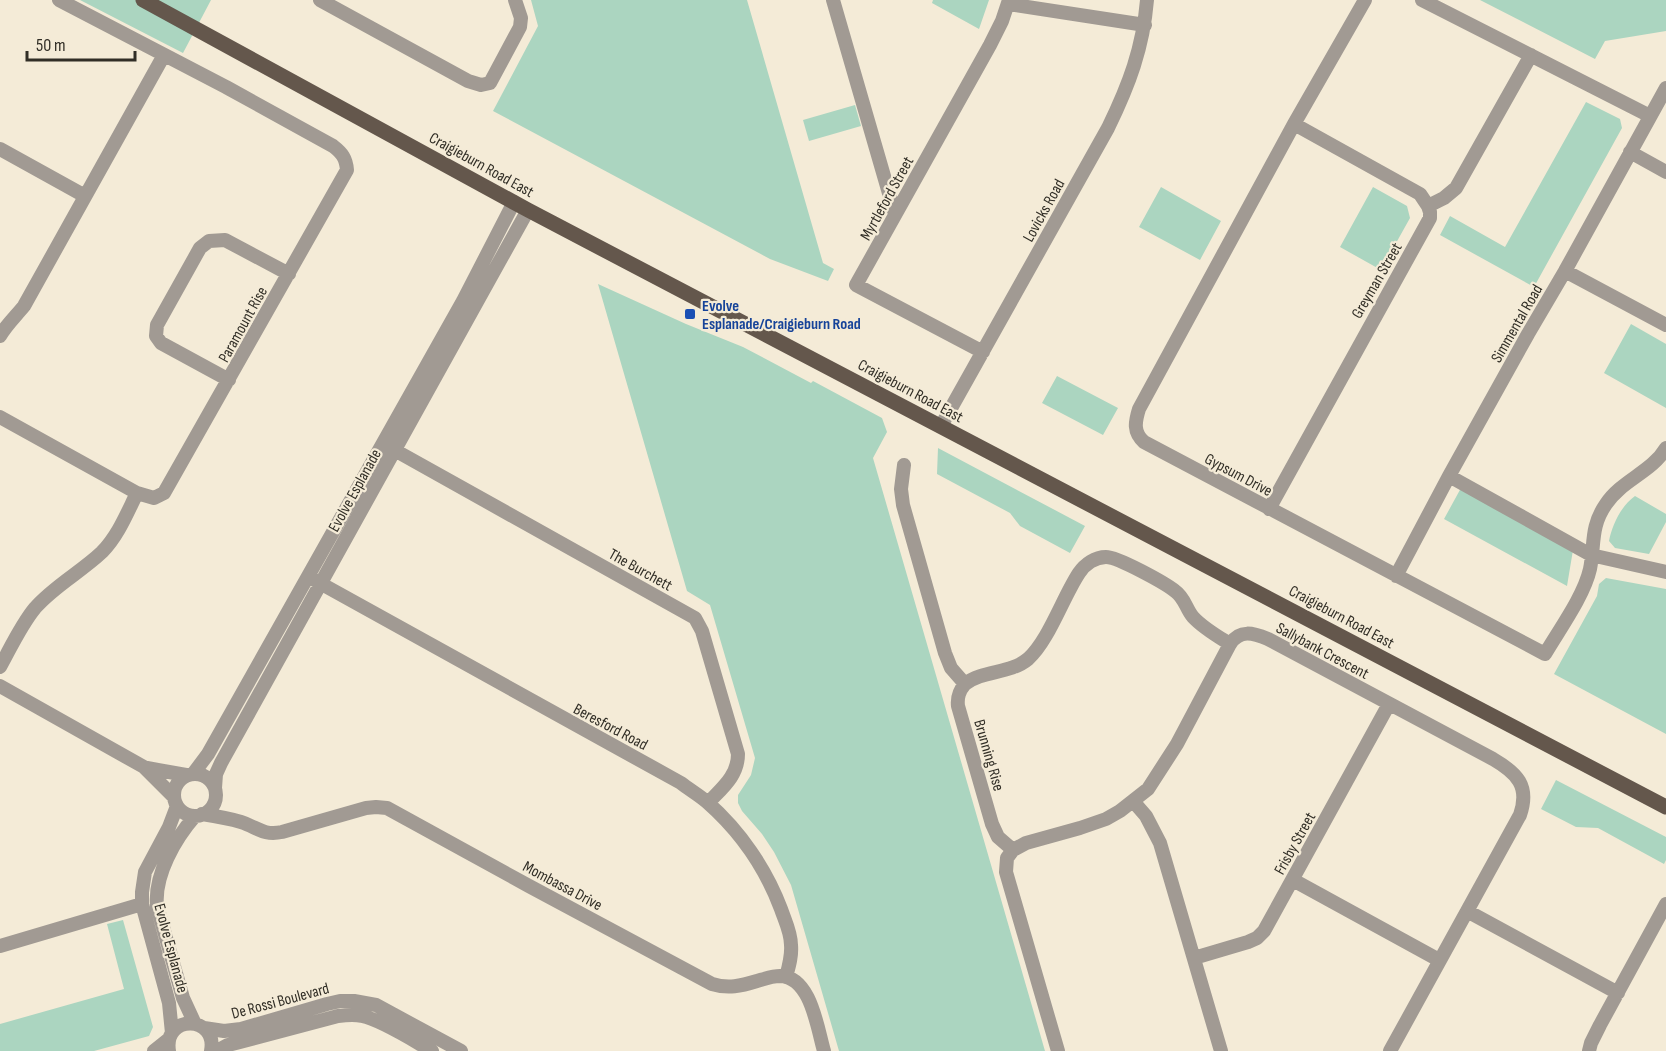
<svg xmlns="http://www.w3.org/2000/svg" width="1666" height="1051" viewBox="0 0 1666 1051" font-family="'Sofia Sans Condensed',sans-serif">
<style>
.green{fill:#abd5c0}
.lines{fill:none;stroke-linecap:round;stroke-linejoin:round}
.minor{stroke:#a19a93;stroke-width:14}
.major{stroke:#64574c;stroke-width:15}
.transit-dot{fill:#1a4fb4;stroke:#f4ebd7;stroke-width:2}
.labels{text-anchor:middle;stroke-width:4.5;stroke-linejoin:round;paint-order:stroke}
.street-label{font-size:16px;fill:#312e26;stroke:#f4ebd7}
.transit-label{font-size:16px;font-weight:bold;fill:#164399;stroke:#f4ebd7;text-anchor:start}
</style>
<rect width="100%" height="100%" fill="#f4ebd7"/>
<!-- green -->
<path class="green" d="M 80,0 L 211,0 L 183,53 Z
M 531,0 L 747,0 L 823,263 L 834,269 L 828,281 L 770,259 L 493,111 L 538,26 Z
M 933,0 L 989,0 L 979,29 L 932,3 Z
M 1480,0 L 1666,0 L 1666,31 L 1605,41 L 1595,59 Z
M 1586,102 L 1620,119 L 1622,128 L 1534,287 L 1440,235 L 1450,216 L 1505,247 Z
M 855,105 L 861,126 L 809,141 L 803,120 Z
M 1161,187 L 1221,221 L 1200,260 L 1139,227 Z
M 1373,187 L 1407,206 L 1410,218 L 1381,270 L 1340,247 Z
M 598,284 L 686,324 L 743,347 L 811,383 L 813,381 L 882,418 L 887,432 L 873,458 L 1045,1051 L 839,1051 L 791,885 L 774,852 L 762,834 L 742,811 L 738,803 L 738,795 L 751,775 L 755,758 L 710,605 L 687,591 Z
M 1631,324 L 1666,344 L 1666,408 L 1604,373 Z
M 1057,376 L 1118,408 L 1103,435 L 1042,403 Z
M 938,448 L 1085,526 L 1070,553 L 1020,526 L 1010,513 L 937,474 Z
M 1461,488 L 1573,550 L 1567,586 L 1444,519 Z
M 1635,496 L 1666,514 L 1666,522 L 1649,554 L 1615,548 L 1609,541 C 1612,525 1621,506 1635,496 Z
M 1606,578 L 1666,589 L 1666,734 L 1554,674 L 1597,596 L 1599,584 Z
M 1556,780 L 1666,837 L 1666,860 L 1664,864 L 1598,828 L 1576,827 L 1541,809 Z
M 123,920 L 153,1027 L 149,1036 L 94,1051 L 0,1051 L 0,1024 L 124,989 L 107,924 Z"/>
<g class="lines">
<!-- minor -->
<path class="minor" d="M 320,0 L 468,81 L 481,85 L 490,83 L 520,27 L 521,18 L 515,0
M 833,0 L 895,214
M 1365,0 L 1294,124 L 1139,409 C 1135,422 1133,432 1144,442 L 1545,654 C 1559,630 1584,596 1590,569 C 1595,544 1590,527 1606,504 C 1622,480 1652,472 1666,448
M 1422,0 L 1650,116
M 1008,4 L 1145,25
M 0,149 L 85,196
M 1630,152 L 1666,172
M 1428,206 L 1444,198 L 1456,188 L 1531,55
M 1565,271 L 1666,325
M 0,336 C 7,324 16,316 24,306 L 164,55
M 983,352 L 856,285 L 990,45 L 1002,21 L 1009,0
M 229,380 L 161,343 L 156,336 L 157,325 L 200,248 L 209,241 L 225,240 L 289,274
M 0,417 L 137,493 L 154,498 L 164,493 L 347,170 C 346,158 342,153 333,146 L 226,87 L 59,0
M 941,426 L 1108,128 C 1129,85 1143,48 1147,0
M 389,447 L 695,618 L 702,631 L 738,754 C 738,776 722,788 708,803
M 904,465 L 901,489 L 903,505 L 945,653 L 951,668 L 965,684 C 959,691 957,697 958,706 L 992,824 L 998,837 L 1013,850 L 1007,858 L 1006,872 L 1058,1051
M 1449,476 L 1591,555 L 1666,572
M 1269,509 L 1430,218 L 1430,212 L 1428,206 L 1420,194 L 1294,124
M 1396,576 L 1449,476 L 1528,334 L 1565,271 L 1666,88
M 309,577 L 681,783 C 690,790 699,795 707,802 C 740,831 766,869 781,909 C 785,921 791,932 791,945 C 792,956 789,966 786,977
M 0,667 C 11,647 21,625 35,608 C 54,586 81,572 102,552 C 118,536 127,513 137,493
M 965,684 C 983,670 1010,674 1028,659 C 1049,640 1063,597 1079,573 C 1085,564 1095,557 1106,557 C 1118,557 1165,583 1175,591 C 1185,598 1186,609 1193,617 C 1203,628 1217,636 1230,644 C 1240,629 1253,633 1268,639 L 1493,759 C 1517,773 1530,786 1520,815 L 1390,1051
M 0,686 L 144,767 L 174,797
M 147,768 L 186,775
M174 795a21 21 0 1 1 42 0a21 21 0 1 1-42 0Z
M 193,774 L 208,754 L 463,301 L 514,202
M 215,788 L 216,774 L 221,763 L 528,210
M 1133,801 L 1146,816 L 1160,843 L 1221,1051
M 202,814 C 215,816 228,818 241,822 C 257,827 263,836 282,832 L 366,808 L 376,807 L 387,808 L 529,886 L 712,984 C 728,989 741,986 757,981 C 764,979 772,976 780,976 C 811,977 817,1027 824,1051
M 195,816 C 175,839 154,875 157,906 L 183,998 L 195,1024
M 1013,850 L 1026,843 L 1080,828 L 1106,819 L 1120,811 L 1148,789 L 1177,744 L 1230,644
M 1293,880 L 1439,960
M 1467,911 L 1618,993
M 0,946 L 142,904
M 1194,958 L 1248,942 L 1257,938 L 1264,931 L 1389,704
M 204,1028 L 224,1031 L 241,1029 L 327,1004 L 340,1001 L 354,1001 L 376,1005 L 461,1051
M 172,1033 L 169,1003 L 142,904 L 142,892 L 145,872 L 169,827 L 177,806
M 154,1051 L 169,1039
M 169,1051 C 163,1014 218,1015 211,1051
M 217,1051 L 228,1045 L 240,1042 L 338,1016 C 346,1015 354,1014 362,1016 C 382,1020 414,1041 432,1051
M 1589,1051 L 1591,1043 L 1600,1025 L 1666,904"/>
<!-- major -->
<path class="major" d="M 143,0 L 528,210 L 1666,807"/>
</g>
<!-- markers -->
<rect class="transit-dot" x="684" y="308" width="12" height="12" rx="3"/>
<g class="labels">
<!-- street labels -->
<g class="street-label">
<text transform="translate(482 164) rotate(29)" y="6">Craigieburn Road East</text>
<text transform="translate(886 198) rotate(-61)" y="6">Myrtleford Street</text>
<text transform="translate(1043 210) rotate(-61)" y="6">Lovicks Road</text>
<text transform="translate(1376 280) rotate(-60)" y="6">Greyman Street</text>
<text transform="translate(1516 323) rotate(-60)" y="6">Simmental Road</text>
<text transform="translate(242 324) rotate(-61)" y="6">Paramount Rise</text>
<text transform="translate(911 390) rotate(28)" y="6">Craigieburn Road East</text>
<text transform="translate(1239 474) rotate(28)" y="6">Gypsum Drive</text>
<text transform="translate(354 490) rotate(-61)" y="6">Evolve Esplanade</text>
<text transform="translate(641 569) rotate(29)" y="6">The Burchett</text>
<text transform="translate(1342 616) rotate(28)" y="6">Craigieburn Road East</text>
<text transform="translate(1323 650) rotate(28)" y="6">Sallybank Crescent</text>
<text transform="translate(611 726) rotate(28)" y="6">Beresford Road</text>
<text transform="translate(990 755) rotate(74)" y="6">Brunning Rise</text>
<text transform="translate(1294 843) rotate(-61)" y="6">Frisby Street</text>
<text transform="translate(563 885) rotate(28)" y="6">Mombassa Drive</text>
<text transform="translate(172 948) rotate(75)" y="6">Evolve Esplanade</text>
<text transform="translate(280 1000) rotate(-15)" y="6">De Rossi Boulevard</text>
</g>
<!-- transit labels -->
<g class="transit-label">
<text x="702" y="311">Evolve<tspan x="702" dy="18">Esplanade/Craigieburn Road</tspan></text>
</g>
</g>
<!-- scale -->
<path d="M27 51v9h108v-9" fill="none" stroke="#312e26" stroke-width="3"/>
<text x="36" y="51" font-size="18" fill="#312e26" stroke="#f4ebd7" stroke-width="4.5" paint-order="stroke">50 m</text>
</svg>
